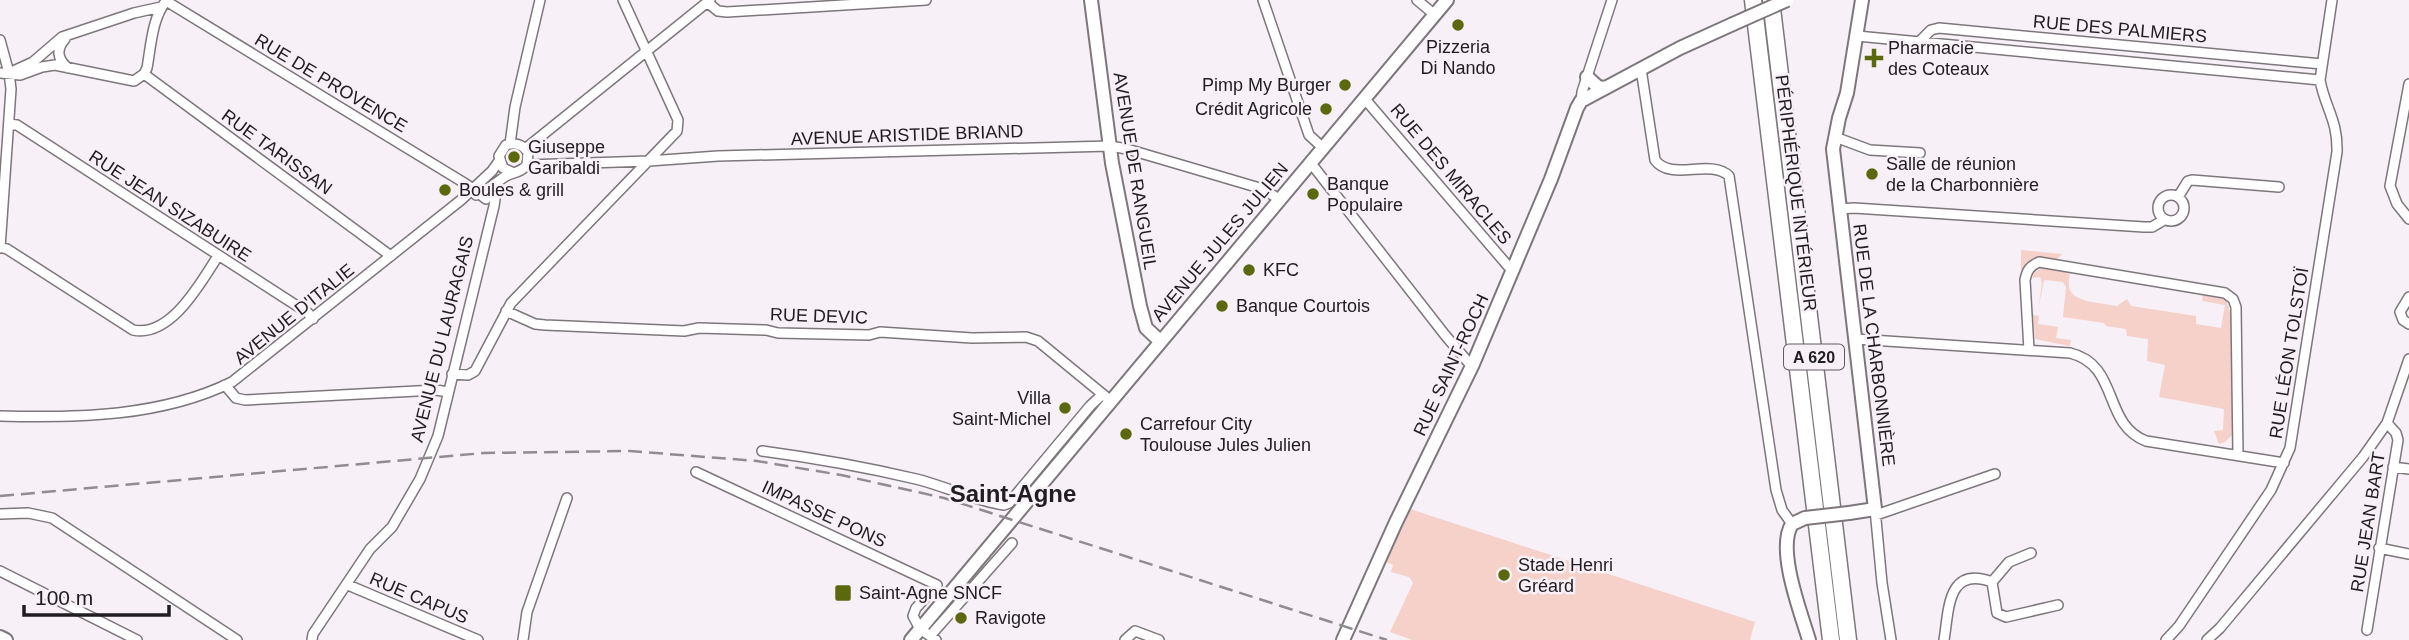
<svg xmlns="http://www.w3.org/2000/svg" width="2409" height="640" viewBox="0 0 2409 640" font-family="Helvetica,sans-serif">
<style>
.green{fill:#f5d1ca}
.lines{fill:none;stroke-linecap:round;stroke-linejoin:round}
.street-casing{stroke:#7d777c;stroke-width:12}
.secondary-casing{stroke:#7d777c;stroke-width:16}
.highway-casing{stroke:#7d777c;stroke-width:19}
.street{stroke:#fff;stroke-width:9}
.secondary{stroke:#fff;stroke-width:12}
.highway{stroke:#fff;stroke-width:16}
.rail{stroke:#918c90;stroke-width:2.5;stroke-dasharray:14 7;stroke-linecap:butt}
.secondary-bridge-casing{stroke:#7d777c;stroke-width:16;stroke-linecap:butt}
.secondary-bridge{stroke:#fff;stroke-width:12}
.poi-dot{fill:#5b680e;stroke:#f7f0f6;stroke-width:2.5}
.labels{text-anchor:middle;stroke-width:5;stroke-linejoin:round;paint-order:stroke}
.shield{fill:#f7f0f6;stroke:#605c60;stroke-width:2}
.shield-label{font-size:16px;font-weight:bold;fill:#1f1d1f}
.street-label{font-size:18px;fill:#1f1d1f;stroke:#f7f0f6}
.poi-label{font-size:18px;fill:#1f1d1f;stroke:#f7f0f6;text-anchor:start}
.district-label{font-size:24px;font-weight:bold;fill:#1f1d1f;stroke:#f7f0f6}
</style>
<rect width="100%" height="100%" fill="#f7f0f6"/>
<!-- green -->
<path class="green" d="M 2021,250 L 2062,254 L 2056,260 C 2039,257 2026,258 2021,277 Z
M 2042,268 L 2070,273 C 2069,278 2068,285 2070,290 C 2075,303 2104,303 2117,306 L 2127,299 L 2131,306 L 2196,316 L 2196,324 L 2221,328 L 2225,305 L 2202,301 L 2203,295 L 2225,299 C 2239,320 2231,405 2232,435 L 2225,442 L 2219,444 L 2214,431 L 2223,430 L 2224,409 L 2159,397 L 2165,365 L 2147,361 L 2148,339 L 2127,336 L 2126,329 L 2106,326 L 2104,323 L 2063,317 L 2066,287 L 2063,282 L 2044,280 L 2038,310 L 2042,283 L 2040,277 L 2033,278 L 2032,274 Z
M 2033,315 L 2039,316 L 2038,324 L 2058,327 L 2056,338 L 2071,340 L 2070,346 L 2035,339 Z
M 1410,509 L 1755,622 L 1750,640 L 1412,640 L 1390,632 L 1413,583 L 1409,577 L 1391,572 L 1393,565 L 1386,562 Z"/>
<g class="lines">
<!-- street casing -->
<g class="street-casing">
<path id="street" d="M 1263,0 L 1309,135 L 1322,147
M 1417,0 L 1435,15
M 166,1 L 466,184 L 486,199
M 707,2 L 718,11 L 727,12 L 926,0
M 1857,36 L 2320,80
M 65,39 C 56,49 57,59 68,68
M 0,40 L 9,73 L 11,89 L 0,248
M 1920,41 L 1931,30 L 1939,28 L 2322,64
M 1641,69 L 1655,160 C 1671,182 1710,158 1729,176 L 1776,490 L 1782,510 L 1792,524
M 0,73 L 20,75 L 42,67 L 55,65 L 134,81 L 144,74 L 147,68 C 151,46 152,17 167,0
M 9,73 L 33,62 L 62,37 L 134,13 L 161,7
M 144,74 L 391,256
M 2409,84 L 2390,186 L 2397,204 L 2409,219
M 1364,98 L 1508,266 L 1514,270
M 1581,101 L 1582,92 L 1612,0
M 9,124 L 17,125 L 308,313 L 313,319
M 1835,137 L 1870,150 L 1920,153
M 510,144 L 515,107 L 540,0
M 525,149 L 710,0
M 1310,162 L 1445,335 L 1468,362 L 1473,364
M 527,165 L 649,161 L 718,156 L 1110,146 L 1127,149 L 1263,189 L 1279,199
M2158 208a13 13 0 1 1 26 0a13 13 0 1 1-26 0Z
M 476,195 C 488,190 495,183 506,176 C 514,172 520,173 527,165 L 528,152 C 522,144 515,142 506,145 L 499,156 L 503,168 L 514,173
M 2178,197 L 2188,181 L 2192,180 L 2279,187
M 1839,209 L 1854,208 L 2144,227 L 2152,227 L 2164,220
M 0,247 L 7,249 L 133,330 C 171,338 201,282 218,256
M 2409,297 L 2400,312 L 2403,320 L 2409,324
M 506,311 L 535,324 L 545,325 L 684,331 L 699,328 L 766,330 L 778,333 L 869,335 L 880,332 L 972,338 L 1026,337 L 1038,341 L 1111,401
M 1856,339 L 2070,353 C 2120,365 2102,424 2146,441 L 2284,463
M 2029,350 L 2025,280 C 2027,270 2030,266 2039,262 L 2225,293 L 2233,299 L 2236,307 L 2238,455
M 452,374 L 468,375 L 475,371 L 511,303 L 677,131 L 678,120 L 623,0
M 225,385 L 236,398 L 245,400 L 436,390 L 448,392
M 0,416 C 77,418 161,417 232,382 L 461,200 L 492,171 L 499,161
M 762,451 C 814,458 865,467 916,479 C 945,486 975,501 1004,505 L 1009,503 L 1090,406 L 1103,394
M 2393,467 L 2409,469
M 696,472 L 937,585 L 916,608 L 913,616 L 920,629 L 936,640
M 1875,509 L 1882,583 L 1891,640
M 0,514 L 28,513 L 52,518 L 237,640
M 1876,515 L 1995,474
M 2379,548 L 2409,554
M 0,571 L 137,640
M 1992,582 L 2009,562 L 2031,553
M 348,585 L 478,640
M 2367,630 L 2398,440 L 2396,433 L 2387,423
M 930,636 L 1012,543
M 312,640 L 313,634 L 370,549 L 392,527 L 420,479 L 438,436 L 494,206 L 497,185
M 523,640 L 527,612 L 567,498
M 1125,640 L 1135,631 L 1159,640
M 1944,640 C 1949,610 1947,565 1992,582 L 1997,613 L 2006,617 L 2058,605
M 2166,640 L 2179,626 L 2271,490 L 2290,448 L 2337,152 C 2338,120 2325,108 2320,80 L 2332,0
M 2207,640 L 2220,628 L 2363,457 L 2387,423 L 2409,359"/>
</g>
<!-- secondary casing -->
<g class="secondary-casing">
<path id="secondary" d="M 1091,0 L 1112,163 L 1140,306 L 1146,328 L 1160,341
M 1587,77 L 1598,87 L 1605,88
M 1849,513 L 1875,509 L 1833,149 L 1839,118 L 1847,93 L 1862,0
M 1805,518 L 1792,524 C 1776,549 1801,613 1809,640
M 0,637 L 6,640
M 911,640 L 1447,0
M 1343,640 L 1396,522 L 1473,364 L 1551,179 L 1577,108 L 1581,101 L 1680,48 L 1733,24"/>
</g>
<!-- highway casing -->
<g class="highway-casing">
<path id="highway" d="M 1753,0 L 1831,640
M 1771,0 L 1848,640"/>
</g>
<!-- street -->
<use href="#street" class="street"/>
<!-- secondary -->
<use href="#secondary" class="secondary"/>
<!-- highway -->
<use href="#highway" class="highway"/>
<!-- rail -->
<path class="rail" d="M 0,496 L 484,453 L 630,451 L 757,461 L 841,475 L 944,498 L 1387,640"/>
<!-- secondary-bridge casing -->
<g class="secondary-bridge-casing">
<path id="secondary-bridge" d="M 1733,24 L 1787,0
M 1805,518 L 1849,513"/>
</g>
<!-- secondary-bridge -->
<use href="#secondary-bridge" class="secondary-bridge"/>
</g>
<!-- markers -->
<g class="poi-dot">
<circle cx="1458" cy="25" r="7"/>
<path d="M1870.5 47.5h7v7h7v7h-7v7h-7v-7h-7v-7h7z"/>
<circle cx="1345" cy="85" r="7"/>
<circle cx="1326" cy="109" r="7"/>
<circle cx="514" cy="157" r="7"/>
<circle cx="1872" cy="174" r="7"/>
<circle cx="445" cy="190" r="7"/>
<circle cx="1313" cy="194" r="7"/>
<circle cx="1249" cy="270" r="7"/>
<circle cx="1222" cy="306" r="7"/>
<circle cx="1065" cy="408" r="7"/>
<circle cx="1126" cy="434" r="7"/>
<circle cx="1504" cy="575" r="7"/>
<rect x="834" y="584" width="18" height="18" rx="3.5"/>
<circle cx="961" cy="618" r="7"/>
</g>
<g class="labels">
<!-- shield labels -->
<rect class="shield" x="1784" y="344.5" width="60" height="25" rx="5"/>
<g class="shield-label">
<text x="1814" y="363">A 620</text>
</g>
<!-- street labels -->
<g class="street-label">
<text transform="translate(2120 29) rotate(5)" y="6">RUE DES PALMIERS</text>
<text transform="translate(331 83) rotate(31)" y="6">RUE DE PROVENCE</text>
<text transform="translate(907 135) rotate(-2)" y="6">AVENUE ARISTIDE BRIAND</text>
<text transform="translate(277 152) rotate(36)" y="6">RUE TARISSAN</text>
<text transform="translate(1135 171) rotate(81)" y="6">AVENUE DE RANGUEIL</text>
<text transform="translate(1451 174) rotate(50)" y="6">RUE DES MIRACLES</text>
<text transform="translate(1796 193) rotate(83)" y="6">PÉRIPHÉRIQUE INTÉRIEUR</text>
<text transform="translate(170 206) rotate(33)" y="6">RUE JEAN SIZABUIRE</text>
<text transform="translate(1220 242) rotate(-50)" y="6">AVENUE JULES JULIEN</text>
<text transform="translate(294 314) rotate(-39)" y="6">AVENUE D'ITALIE</text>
<text transform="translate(819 316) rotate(2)" y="6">RUE DEVIC</text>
<text transform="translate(442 339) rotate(-76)" y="6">AVENUE DU LAURAGAIS</text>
<text transform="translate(1874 345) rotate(83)" y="6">RUE DE LA CHARBONNIÈRE</text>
<text transform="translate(2289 353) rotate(-81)" y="6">RUE LÉON TOLSTOÏ</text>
<text transform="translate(1451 365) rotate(-65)" y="6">RUE SAINT-ROCH</text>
<text transform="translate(824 514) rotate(25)" y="6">IMPASSE PONS</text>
<text transform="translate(2368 522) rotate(-81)" y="6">RUE JEAN BART</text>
<text transform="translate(419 598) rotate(23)" y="6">RUE CAPUS</text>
</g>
<!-- poi labels -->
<g class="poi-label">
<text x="1458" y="53" text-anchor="middle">Pizzeria<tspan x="1458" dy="21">Di Nando</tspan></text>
<text x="1888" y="54">Pharmacie<tspan x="1888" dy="21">des Coteaux</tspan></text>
<text x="1331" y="91" text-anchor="end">Pimp My Burger</text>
<text x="1312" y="115" text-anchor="end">Crédit Agricole</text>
<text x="528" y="153">Giuseppe<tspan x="528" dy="21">Garibaldi</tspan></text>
<text x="1886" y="170">Salle de réunion<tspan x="1886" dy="21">de la Charbonnière</tspan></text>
<text x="1327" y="190">Banque<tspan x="1327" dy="21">Populaire</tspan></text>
<text x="459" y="196">Boules &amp; grill</text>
<text x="1263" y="276">KFC</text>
<text x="1236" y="312">Banque Courtois</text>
<text x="1051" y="404" text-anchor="end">Villa<tspan x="1051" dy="21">Saint-Michel</tspan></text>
<text x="1140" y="430">Carrefour City<tspan x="1140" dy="21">Toulouse Jules Julien</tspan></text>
<text x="1518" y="571">Stade Henri<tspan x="1518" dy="21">Gréard</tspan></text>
<text x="859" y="599">Saint-Agne SNCF</text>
<text x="975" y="624">Ravigote</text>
</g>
<!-- district labels -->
<g class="district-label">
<text x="1013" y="502">Saint-Agne</text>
</g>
</g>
<!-- scale -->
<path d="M24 605v10h145v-10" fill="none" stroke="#1f1d1f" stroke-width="3.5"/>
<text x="35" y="605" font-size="21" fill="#1f1d1f" stroke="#f7f0f6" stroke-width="5" paint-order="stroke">100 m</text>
</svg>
